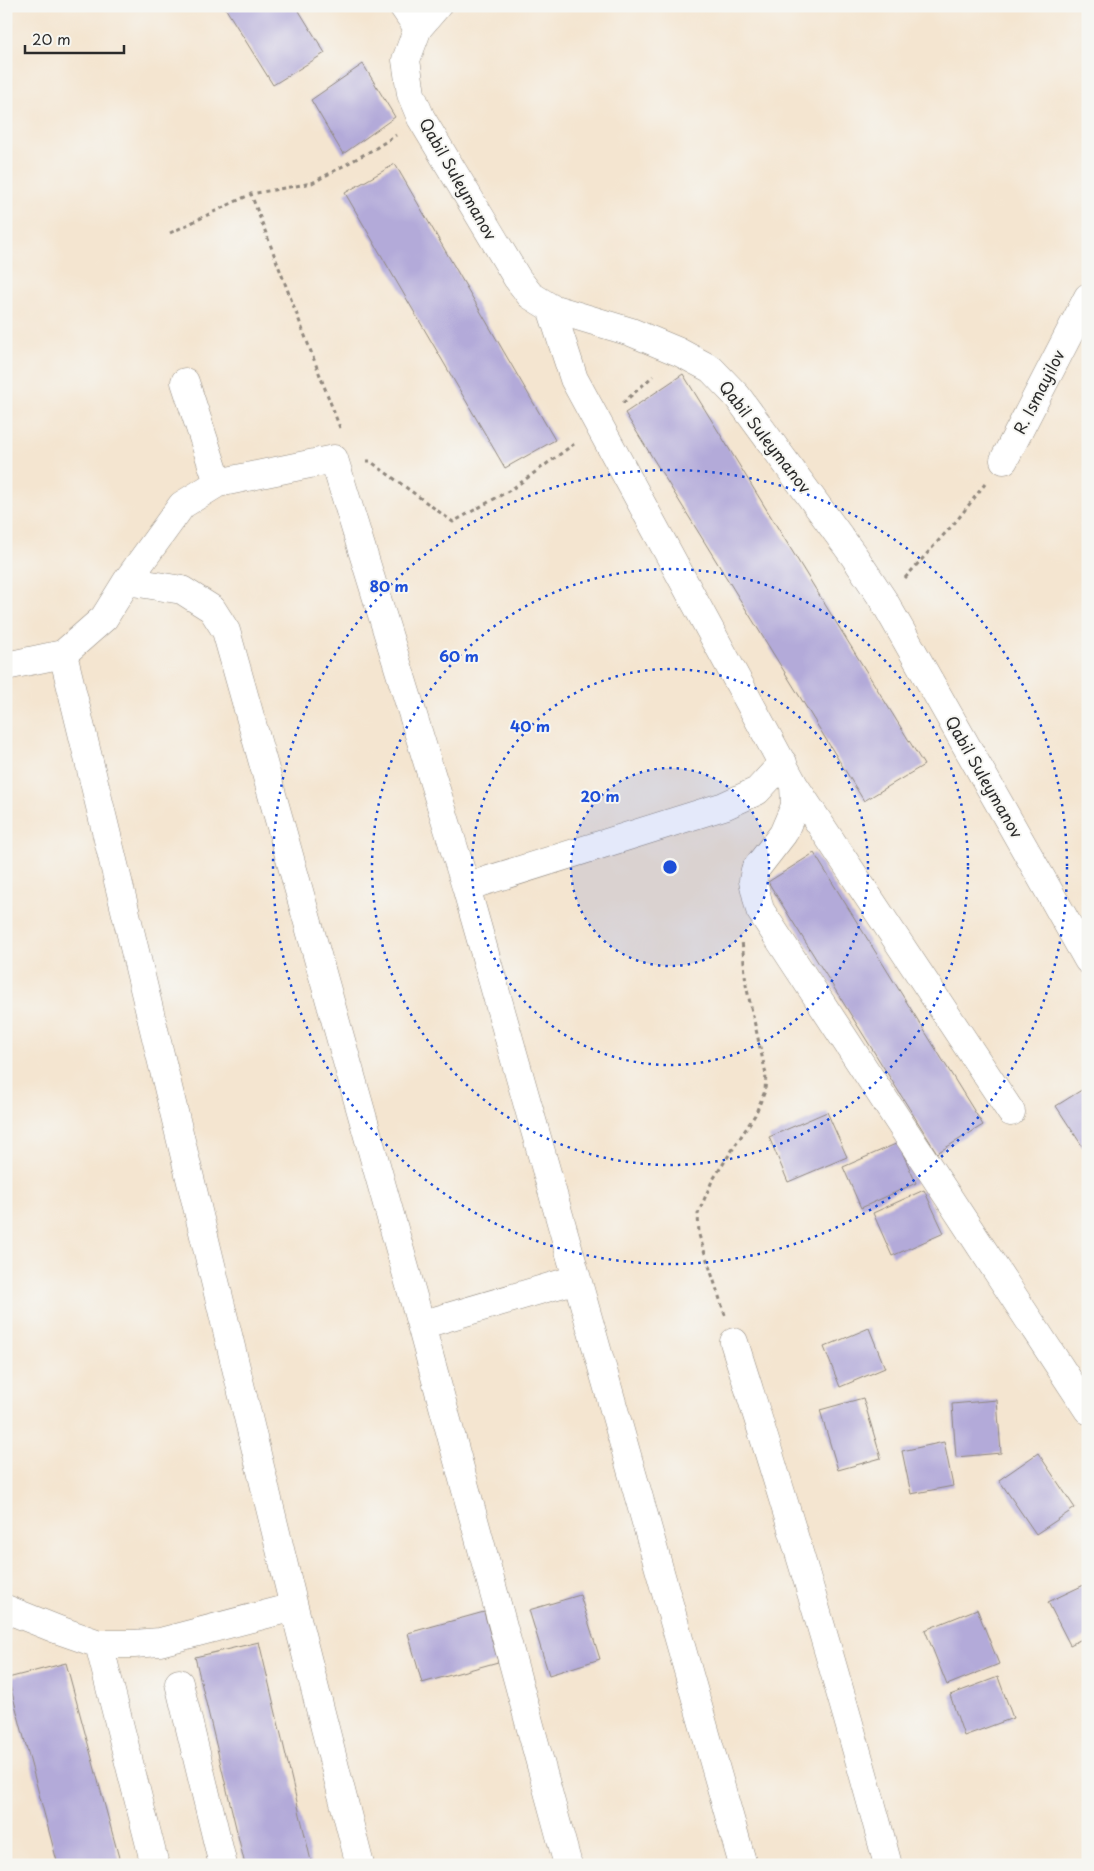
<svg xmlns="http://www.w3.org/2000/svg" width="1094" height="1871" viewBox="0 0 1094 1871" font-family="'Playpen Sans',sans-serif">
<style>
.building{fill:#b3aad9}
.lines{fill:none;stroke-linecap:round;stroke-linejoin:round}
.minor-casing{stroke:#90887e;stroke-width:29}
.path{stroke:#90887e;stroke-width:3;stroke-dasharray:4 4;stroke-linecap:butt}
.minor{stroke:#fff;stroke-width:28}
.ring{fill:none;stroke:#1d4ed8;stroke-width:2.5;stroke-dasharray:2.5 5}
.labels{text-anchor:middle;stroke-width:4;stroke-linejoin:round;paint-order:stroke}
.street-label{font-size:16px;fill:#2b2b2b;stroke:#f6f6f2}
.centre{fill:#1d4ed8;stroke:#f6f6f2;stroke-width:2.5}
.ring-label{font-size:15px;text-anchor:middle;font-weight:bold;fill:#1d4ed8;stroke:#f6f6f2;stroke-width:4;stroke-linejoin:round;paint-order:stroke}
</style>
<rect width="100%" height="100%" fill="#f6f6f2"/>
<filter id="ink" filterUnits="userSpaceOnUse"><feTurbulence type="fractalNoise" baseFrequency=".02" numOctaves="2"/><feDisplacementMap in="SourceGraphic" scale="10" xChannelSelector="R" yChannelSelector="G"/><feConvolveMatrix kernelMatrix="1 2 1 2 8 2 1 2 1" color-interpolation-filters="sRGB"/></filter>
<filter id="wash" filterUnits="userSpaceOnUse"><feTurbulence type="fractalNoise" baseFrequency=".0096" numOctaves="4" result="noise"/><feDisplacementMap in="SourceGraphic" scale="20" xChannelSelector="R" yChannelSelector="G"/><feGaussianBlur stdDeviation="1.12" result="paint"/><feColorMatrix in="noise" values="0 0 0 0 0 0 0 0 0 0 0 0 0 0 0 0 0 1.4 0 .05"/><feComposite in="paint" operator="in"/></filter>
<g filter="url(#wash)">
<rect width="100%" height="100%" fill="#f4e5d0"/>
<g id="blocks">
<!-- building -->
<path class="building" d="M 224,6 L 296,6 L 325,53 L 273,85 Z
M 363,64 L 395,117 L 343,154 L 311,100 Z
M 395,164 L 555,440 L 505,468 L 345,193 Z
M 683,374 L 924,765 L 864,801 L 625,413 Z
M 814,853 L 983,1125 L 937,1153 L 768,882 Z
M 1088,1086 L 1088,1155 L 1056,1106 Z
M 827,1112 L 847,1157 L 788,1182 L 769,1137 Z
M 898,1143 L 916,1183 L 861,1208 L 843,1167 Z
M 924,1190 L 944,1233 L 892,1256 L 873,1213 Z
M 869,1328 L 885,1368 L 840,1387 L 824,1347 Z
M 863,1398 L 881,1458 L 838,1470 L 820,1410 Z
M 997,1400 L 1001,1453 L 956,1457 L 952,1404 Z
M 944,1442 L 953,1486 L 911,1494 L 902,1451 Z
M 1038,1453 L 1075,1508 L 1036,1534 L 999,1480 Z
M 1088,1583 L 1088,1636 L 1070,1645 L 1048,1602 Z
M 580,1595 L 600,1659 L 549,1675 L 529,1610 Z
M 977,1609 L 999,1664 L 947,1685 L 925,1630 Z
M 484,1612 L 498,1662 L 422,1683 L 408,1633 Z
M 259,1642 L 312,1865 L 245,1865 L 195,1657 Z
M 66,1663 L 121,1865 L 58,1865 L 8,1678 Z
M 998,1677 L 1013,1718 L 964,1736 L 950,1695 Z"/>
</g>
</g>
<g filter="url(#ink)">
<use href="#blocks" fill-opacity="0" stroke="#90887e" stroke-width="1"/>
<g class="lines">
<!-- minor casing -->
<g class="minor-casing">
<path id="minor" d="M 403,6 L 418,28
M 437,6 L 418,28 L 406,60 L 411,94 L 421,118 L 517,278 L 530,295 L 551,308 L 631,332 L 679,352 L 711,369 L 737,396 L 854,556 L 884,601 L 1088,960
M 551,308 L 574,379 L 794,785 L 795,806 L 783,834 L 755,870 L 753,881 L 760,910 L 1088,1410
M 185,382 L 218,483
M 1004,460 L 1088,297
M 127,581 L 182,590 L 212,609 L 226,631 L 421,1325 L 568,1865
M 63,654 L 294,1607 L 360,1865
M 6,666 L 63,654 L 104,618 L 127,581 L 182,505 L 218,483 L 334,459 L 466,887 L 743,1865
M 794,785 L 1011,1112
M 466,887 L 724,806 L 757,791 L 783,763
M 421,1325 L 577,1279
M 734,1342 C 789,1515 841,1689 888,1865
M 6,1609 L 56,1629 L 99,1644 L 134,1644 L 160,1642 L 294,1607
M 99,1644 L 155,1865
M 179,1683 L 223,1865"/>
</g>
<!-- path -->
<path class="path" d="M 170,233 L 251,194
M 623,403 L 653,376
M 340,428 L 251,194 L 312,183 L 376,148 L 396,135
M 366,461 L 370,461 L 453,522 L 512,489 L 574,444
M 905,578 L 958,519 L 985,484
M 725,1315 L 699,1235 L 698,1214 L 712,1181 L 755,1115 L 765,1091 L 766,1074 L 746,985 L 742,940"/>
<!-- minor -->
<use href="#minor" class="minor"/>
</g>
</g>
<!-- distance rings -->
<circle cx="670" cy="867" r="99" fill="#1d4ed8" fill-opacity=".12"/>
<g class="ring">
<circle cx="670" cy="867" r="99"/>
<circle cx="670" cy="867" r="198"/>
<circle cx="670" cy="867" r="298"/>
<circle cx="670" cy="867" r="397"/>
</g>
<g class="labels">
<!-- street labels -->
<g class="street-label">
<text transform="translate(458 179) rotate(60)" y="6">Qabil Suleymanov</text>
<text transform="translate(1039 392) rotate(-63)" y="6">R. Ismayilov</text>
<text transform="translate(765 437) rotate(52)" y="6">Qabil Suleymanov</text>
<text transform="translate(984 777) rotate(60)" y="6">Qabil Suleymanov</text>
</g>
</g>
<circle cx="670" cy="867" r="8" class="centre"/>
<g class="ring-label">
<text x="389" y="592">80 m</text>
<text x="459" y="662">60 m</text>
<text x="530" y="732">40 m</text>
<text x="600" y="802">20 m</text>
</g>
<!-- margin -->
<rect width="1094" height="1871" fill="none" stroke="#f6f6f2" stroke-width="25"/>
<!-- scale -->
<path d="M25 45v8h99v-8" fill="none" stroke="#2b2b2b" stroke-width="2.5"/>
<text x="32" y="45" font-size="15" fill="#2b2b2b" stroke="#f6f6f2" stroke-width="4" paint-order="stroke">20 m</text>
</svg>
